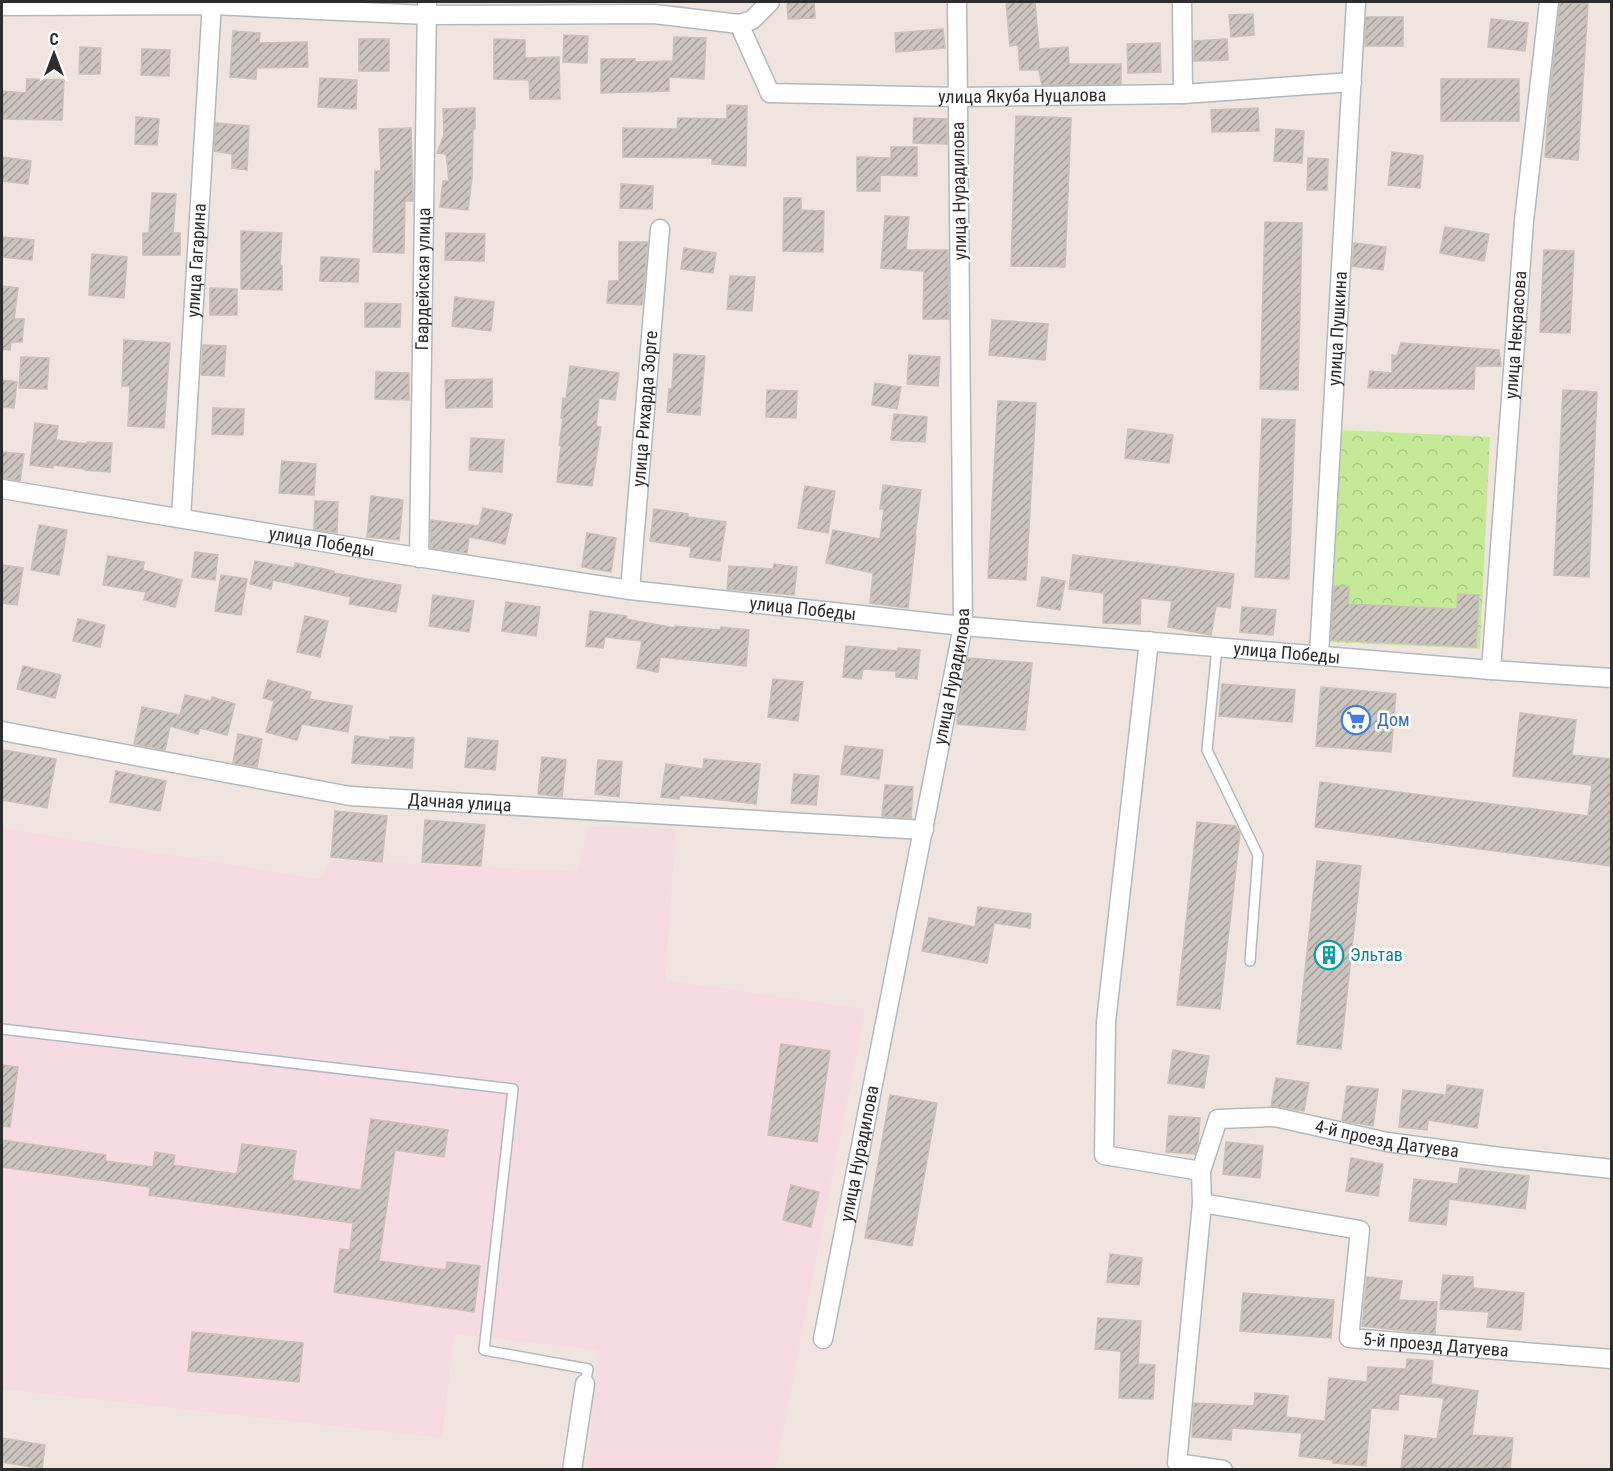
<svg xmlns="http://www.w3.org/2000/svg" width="1613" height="1471" viewBox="0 0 1613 1471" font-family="'Roboto Condensed',sans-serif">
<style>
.medical{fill:#f6dbe2}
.park{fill:url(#park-crowns)}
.building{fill:url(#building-hatch);stroke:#cbc0b7;stroke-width:1.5}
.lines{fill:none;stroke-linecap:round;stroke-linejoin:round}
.lane-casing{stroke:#b2b8c1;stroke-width:12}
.street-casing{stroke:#b2b8c1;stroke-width:21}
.lane{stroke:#fff;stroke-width:9}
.street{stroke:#fff;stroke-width:18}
.labels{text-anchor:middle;stroke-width:5;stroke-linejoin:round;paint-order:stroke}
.street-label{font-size:18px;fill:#2d2d2d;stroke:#fff}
.shop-label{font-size:18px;fill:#366cbe;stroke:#fff;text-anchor:start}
.culture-label{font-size:18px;fill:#0d838f;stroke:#fff;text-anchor:start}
</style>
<defs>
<pattern id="park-crowns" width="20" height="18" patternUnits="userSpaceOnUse" patternTransform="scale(1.5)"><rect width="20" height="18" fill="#c4ea97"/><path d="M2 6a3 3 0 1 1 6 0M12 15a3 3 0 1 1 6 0" fill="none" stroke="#a9c982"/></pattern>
<pattern id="building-hatch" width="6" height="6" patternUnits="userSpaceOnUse" patternTransform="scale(1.5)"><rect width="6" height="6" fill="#cbc3bd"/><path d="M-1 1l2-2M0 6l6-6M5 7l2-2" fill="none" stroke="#a59f9a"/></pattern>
</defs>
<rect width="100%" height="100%" fill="#efe5de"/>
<!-- medical -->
<path class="medical" d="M 588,827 L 676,828 L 665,980 L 865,1009 L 775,1469 L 588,1469 L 598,1350 L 454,1334 L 442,1438 L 2,1389 L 2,828 L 320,879 L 331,860 L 577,871 Z"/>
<!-- park -->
<path class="park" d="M 1340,430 L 1490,437 L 1480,649 L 1330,642 Z"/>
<!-- building -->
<path class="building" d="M 787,2 L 814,2 L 815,18 L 788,19 Z
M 1006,2 L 1035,2 L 1039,49 L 1068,47 L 1069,64 L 1121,64 L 1121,84 L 1042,85 L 1039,70 L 1020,70 L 1018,45 L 1010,46 Z
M 1560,2 L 1588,4 L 1578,160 L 1545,157 L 1549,103 Z
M 1253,14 L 1254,35 L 1231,37 L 1229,15 Z
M 1366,17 L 1403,17 L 1403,46 L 1365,46 Z
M 1491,19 L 1528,23 L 1525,51 L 1488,47 Z
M 943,29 L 945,48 L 896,52 L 895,33 Z
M 233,31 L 260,33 L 259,43 L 307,42 L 308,67 L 257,68 L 256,79 L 230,77 Z
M 564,35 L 588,36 L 587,63 L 563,62 Z
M 674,37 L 706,38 L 704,79 L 669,77 L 669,91 L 601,93 L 601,59 L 635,59 L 635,62 L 673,61 Z
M 359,39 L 389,39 L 389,71 L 359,71 Z
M 494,39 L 525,40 L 525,58 L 559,57 L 560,99 L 530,99 L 529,80 L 494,79 Z
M 1227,39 L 1228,60 L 1194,61 L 1194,41 Z
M 1160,43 L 1161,72 L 1128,73 L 1127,44 Z
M 80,47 L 101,48 L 100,74 L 79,74 Z
M 142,49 L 170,50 L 169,76 L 141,75 Z
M 320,78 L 357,80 L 356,109 L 318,107 Z
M 27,79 L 64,80 L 62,120 L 2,119 L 2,91 L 26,93 Z
M 1441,79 L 1519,79 L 1519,121 L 1441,121 Z
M 727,105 L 747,106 L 746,166 L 712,164 L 712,158 L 623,157 L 623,128 L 677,129 L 678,118 L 727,119 Z
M 475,108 L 475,129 L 473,129 L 472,178 L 468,210 L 440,207 L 443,181 L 449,181 L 446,154 L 437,153 L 444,135 L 443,109 Z
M 1258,108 L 1259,131 L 1212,132 L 1211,110 Z
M 1016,116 L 1071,118 L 1065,267 L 1011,266 Z
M 136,117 L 159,119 L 157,145 L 135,144 Z
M 914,118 L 947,119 L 947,144 L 913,143 Z
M 216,123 L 249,126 L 247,170 L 232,168 L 232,154 L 214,151 Z
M 411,128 L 413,201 L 405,201 L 404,253 L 373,252 L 375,171 L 381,171 L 379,129 Z
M 1276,129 L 1304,131 L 1302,163 L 1274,161 Z
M 891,147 L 917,147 L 917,176 L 880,175 L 880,191 L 857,191 L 857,157 L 891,158 Z
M 1392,152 L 1423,156 L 1420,188 L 1388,185 Z
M 2,157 L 31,161 L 28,184 L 2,181 Z
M 1308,158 L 1328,159 L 1327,190 L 1307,190 Z
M 621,184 L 653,186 L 652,209 L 620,208 Z
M 152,193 L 176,194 L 173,233 L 180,233 L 180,255 L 143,255 L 143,233 L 149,233 Z
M 784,198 L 801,198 L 801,210 L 824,211 L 823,252 L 783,251 Z
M 885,216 L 909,217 L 906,250 L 948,250 L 949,319 L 923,319 L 924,271 L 881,268 Z
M 1265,222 L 1302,223 L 1298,390 L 1260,389 Z
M 1445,227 L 1489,234 L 1484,261 L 1440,253 Z
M 241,231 L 282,233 L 280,265 L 282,266 L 282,290 L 241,289 Z
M 446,233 L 485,234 L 484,261 L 445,260 Z
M 2,237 L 34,240 L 32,260 L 2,257 Z
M 619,242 L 648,242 L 642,305 L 607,303 L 609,281 L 619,281 Z
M 1354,243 L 1386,247 L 1383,270 L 1352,266 Z
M 684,248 L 716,253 L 713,273 L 681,269 Z
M 1544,250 L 1574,251 L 1570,333 L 1540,332 Z
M 92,254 L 127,257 L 124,298 L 89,295 Z
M 321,257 L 359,259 L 358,282 L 320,281 Z
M 730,276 L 755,277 L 752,311 L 727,309 Z
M 2,286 L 18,288 L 14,319 L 24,319 L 22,342 L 11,342 L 10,350 L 2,349 Z
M 210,288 L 237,289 L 237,315 L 210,315 Z
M 455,297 L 494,302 L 491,331 L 452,326 Z
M 365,303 L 401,304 L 400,327 L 365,327 Z
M 992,320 L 1048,324 L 1045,360 L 989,355 Z
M 124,340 L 170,343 L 164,428 L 128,426 L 130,386 L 122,386 Z
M 1401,343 L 1499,350 L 1501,366 L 1475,366 L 1474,389 L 1368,388 L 1370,371 L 1392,373 L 1392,355 L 1397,356 Z
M 203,345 L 226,346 L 224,376 L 201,375 Z
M 674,354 L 705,356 L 700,415 L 667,412 L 669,389 L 672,389 Z
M 909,355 L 940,357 L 938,386 L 907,384 Z
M 21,357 L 49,358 L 47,389 L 19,388 Z
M 570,366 L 619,373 L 615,400 L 599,398 L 596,426 L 601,427 L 592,486 L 557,482 L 561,446 L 559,445 L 563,418 L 561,418 L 563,398 L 566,399 Z
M 376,372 L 409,373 L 409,400 L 375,399 Z
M 492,379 L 492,407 L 446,408 L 445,380 Z
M 2,380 L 17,382 L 14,408 L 2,407 Z
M 875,383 L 901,387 L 897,409 L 872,405 Z
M 767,390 L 797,391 L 796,418 L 766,417 Z
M 1563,390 L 1597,392 L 1589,577 L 1554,575 Z
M 998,401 L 1036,403 L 1026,580 L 988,578 Z
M 213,408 L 244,409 L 243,435 L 212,434 Z
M 894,414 L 927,417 L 925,442 L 891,440 Z
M 1262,419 L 1295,420 L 1289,579 L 1255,577 Z
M 35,423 L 58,426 L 56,440 L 87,444 L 87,442 L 112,443 L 110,472 L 85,470 L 85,469 L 53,465 L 53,468 L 30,465 Z
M 1128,429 L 1173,435 L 1169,463 L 1125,458 Z
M 471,438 L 504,440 L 502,472 L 469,470 Z
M 2,452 L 24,454 L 20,481 L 2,478 Z
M 282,461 L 316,464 L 314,495 L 279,493 Z
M 883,485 L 921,490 L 915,536 L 916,536 L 908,608 L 870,603 L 873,573 L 826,563 L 833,530 L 880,539 L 884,509 L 880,509 Z
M 805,486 L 835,491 L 828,533 L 798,528 Z
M 371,496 L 403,500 L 399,540 L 367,537 Z
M 315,501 L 338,502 L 337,533 L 314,529 Z
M 483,508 L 512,514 L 505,544 L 469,537 L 467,553 L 430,548 L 431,520 L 479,526 Z
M 654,509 L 688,514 L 688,517 L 726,522 L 720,561 L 690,557 L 691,547 L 650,541 Z
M 39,525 L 67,530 L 59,575 L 31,570 Z
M 587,533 L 616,538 L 611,572 L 582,567 Z
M 195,552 L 218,555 L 215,580 L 192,577 Z
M 1073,555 L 1234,574 L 1230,608 L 1216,606 L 1211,635 L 1168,627 L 1172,601 L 1141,598 L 1140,624 L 1103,623 L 1104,593 L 1069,589 Z
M 108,556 L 144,562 L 143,570 L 182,580 L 175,607 L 144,600 L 146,592 L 103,585 Z
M 255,561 L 294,568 L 295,563 L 334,571 L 334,573 L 401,585 L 396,612 L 349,604 L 351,597 L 273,580 L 271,589 L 250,584 Z
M 774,564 L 797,567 L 794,595 L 727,589 L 729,566 L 773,569 Z
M 2,565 L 23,568 L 17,605 L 2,603 Z
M 221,575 L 247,579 L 241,615 L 215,611 Z
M 1042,577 L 1065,581 L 1060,610 L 1037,606 Z
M 1334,586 L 1349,587 L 1348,604 L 1457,609 L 1458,594 L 1479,595 L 1476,647 L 1331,640 Z
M 433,595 L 474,601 L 469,632 L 429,626 Z
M 506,602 L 540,607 L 536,636 L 502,631 Z
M 1242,607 L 1276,610 L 1273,635 L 1240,632 Z
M 590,611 L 627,616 L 626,619 L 675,628 L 675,626 L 720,630 L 721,627 L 749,630 L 746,666 L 660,657 L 658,672 L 637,668 L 642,641 L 605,637 L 603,648 L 586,646 Z
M 305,616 L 328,621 L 320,657 L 297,652 Z
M 78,619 L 105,625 L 100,647 L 73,641 Z
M 846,646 L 898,651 L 898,648 L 920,650 L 917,679 L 896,677 L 896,671 L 863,669 L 861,679 L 843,677 Z
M 968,658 L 1032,663 L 1025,730 L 957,724 L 958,709 Z
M 23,666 L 61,675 L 55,698 L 17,689 Z
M 773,679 L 803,682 L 798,721 L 768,717 Z
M 268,680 L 311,692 L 309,699 L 352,706 L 348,732 L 302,724 L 297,740 L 266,732 L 274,701 L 263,698 Z
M 1222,684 L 1295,690 L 1292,722 L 1219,716 Z
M 1321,687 L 1396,694 L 1391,752 L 1316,746 Z
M 185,695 L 211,701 L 212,697 L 235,704 L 227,735 L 200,728 L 198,734 L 170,726 L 165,750 L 134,744 L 142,707 L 180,715 Z
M 1520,713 L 1576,720 L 1572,755 L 1611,759 L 1611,855 L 1610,866 L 1315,827 L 1320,782 L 1588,816 L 1592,785 L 1513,776 Z
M 238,734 L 262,739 L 257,767 L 233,763 Z
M 355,736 L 390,740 L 390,737 L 414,738 L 412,768 L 352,763 Z
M 468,738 L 498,741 L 495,770 L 465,767 Z
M 845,746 L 883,750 L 879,779 L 841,774 Z
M 4,750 L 56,759 L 47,808 L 2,800 L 2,766 Z
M 542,757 L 566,760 L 562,797 L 538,794 Z
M 704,759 L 760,764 L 756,804 L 680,795 L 679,799 L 661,797 L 666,764 L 703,769 Z
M 598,760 L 622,762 L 619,797 L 595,794 Z
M 116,771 L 166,781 L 160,811 L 110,802 Z
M 794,774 L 819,776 L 816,805 L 791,803 Z
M 885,785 L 913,787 L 911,818 L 882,816 Z
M 335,811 L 387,816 L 382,862 L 331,857 Z
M 425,820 L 485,825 L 481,866 L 422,862 Z
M 1197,822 L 1236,826 L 1240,833 L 1220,1009 L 1177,1005 Z
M 1317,861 L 1361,866 L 1341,1049 L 1297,1044 Z
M 978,907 L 1031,914 L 1030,928 L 994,923 L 987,963 L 922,951 L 929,918 L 975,927 Z
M 781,1044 L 830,1051 L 817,1142 L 768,1135 Z
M 1173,1050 L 1209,1056 L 1204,1088 L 1168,1083 Z
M 2,1065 L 18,1067 L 10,1127 L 2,1126 Z
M 1276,1078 L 1309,1083 L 1304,1111 L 1271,1106 Z
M 1447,1085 L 1483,1090 L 1477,1128 L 1428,1120 L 1427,1130 L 1399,1127 L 1403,1090 L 1446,1095 Z
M 1347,1086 L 1378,1089 L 1373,1126 L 1342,1121 Z
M 890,1095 L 937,1103 L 912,1246 L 865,1238 Z
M 1169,1116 L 1200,1118 L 1198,1143 L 1195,1154 L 1166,1152 Z
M 371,1119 L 448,1130 L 444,1157 L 395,1150 L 379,1261 L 446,1270 L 447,1262 L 480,1266 L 474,1312 L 334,1292 L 340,1249 L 350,1250 L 353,1223 L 149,1195 L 150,1187 L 2,1167 L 2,1140 L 106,1155 L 105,1161 L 153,1167 L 155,1152 L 175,1155 L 173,1165 L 237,1174 L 242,1144 L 296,1151 L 292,1180 L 361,1190 Z
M 1226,1142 L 1263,1146 L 1260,1178 L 1223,1174 Z
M 1351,1158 L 1383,1164 L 1378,1196 L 1346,1191 Z
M 1460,1168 L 1529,1176 L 1525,1209 L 1449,1199 L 1446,1225 L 1409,1221 L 1414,1179 L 1458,1184 Z
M 791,1185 L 819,1192 L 811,1227 L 783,1220 Z
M 1110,1254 L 1142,1258 L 1139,1285 L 1107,1282 Z
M 1443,1275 L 1473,1277 L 1473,1288 L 1524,1293 L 1521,1330 L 1487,1327 L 1489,1312 L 1440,1309 Z
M 1367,1277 L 1402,1281 L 1399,1300 L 1437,1302 L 1435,1334 L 1362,1326 Z
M 1243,1293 L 1334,1300 L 1331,1338 L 1240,1331 Z
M 1098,1318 L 1141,1321 L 1138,1364 L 1155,1365 L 1153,1399 L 1119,1398 L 1121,1351 L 1095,1349 Z
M 192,1332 L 303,1343 L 299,1382 L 188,1371 Z
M 1407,1359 L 1433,1361 L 1431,1384 L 1478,1391 L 1472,1435 L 1513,1438 L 1510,1470 L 1472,1467 L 1472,1470 L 1401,1470 L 1405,1435 L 1437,1439 L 1444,1398 L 1399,1394 L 1398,1410 L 1371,1408 L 1366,1466 L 1333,1463 L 1333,1460 L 1299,1456 L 1302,1433 L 1232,1428 L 1231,1440 L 1192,1437 L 1194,1403 L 1254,1406 L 1255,1393 L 1288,1396 L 1286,1417 L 1325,1421 L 1329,1378 L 1367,1382 L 1368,1367 L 1406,1369 Z
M 2,1438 L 45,1445 L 42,1469 L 2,1462 Z"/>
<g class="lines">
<!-- lane casing -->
<g class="lane-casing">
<path id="lane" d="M 1217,647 L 1207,750 L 1258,855 L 1250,961
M 2,1029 L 513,1089 L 484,1350 L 588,1369 L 585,1384"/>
</g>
<!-- street casing -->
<g class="street-casing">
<g id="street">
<path d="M 1182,2 L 1183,94"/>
<path d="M 2,6 L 212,5 L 427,15 L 654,14 L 739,24 L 752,20 L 770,2"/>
<path id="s1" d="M 739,24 L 770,93 L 958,97 L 1183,94 L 1352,82"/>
<path id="s2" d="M 2,489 L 359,548 L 630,590 L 963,626 L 1491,670 L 1612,678"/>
<path id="s3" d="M 181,518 L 212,2"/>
<path id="s4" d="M 419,558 L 427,2"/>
<path id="s5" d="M 630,590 L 660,229"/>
<path d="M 1149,641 L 1106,1022 L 1104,1155 L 1201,1171 L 1202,1203 L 1177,1463 L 1223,1470"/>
<path id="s6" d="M 1319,655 L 1356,2"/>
<path id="s7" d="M 1491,670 L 1524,221 L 1549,2"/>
<path id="s8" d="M 2,731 L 350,796 L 924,830"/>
<path id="s9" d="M 1201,1171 L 1218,1119 L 1275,1117 L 1387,1142 L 1500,1157 L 1612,1169"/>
<path id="s10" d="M 1202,1203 L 1360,1230 L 1349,1338 L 1612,1359"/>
<path id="s11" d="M 823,1339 L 963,626 L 957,2"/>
<path d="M 572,1470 L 585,1384"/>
</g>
</g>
<!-- lane -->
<use href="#lane" class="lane"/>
<!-- street -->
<use href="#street" class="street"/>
</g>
<!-- icons -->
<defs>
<g id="supermarket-ring" transform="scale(1.5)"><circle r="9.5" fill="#fff" stroke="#3f7fe0" stroke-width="1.5"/><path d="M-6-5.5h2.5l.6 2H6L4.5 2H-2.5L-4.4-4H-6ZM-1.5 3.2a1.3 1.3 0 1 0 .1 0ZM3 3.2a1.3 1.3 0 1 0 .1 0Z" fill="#3f7fe0"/></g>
<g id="building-ring" transform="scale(1.5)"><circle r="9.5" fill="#fff" stroke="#0f9aa8" stroke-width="1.5"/><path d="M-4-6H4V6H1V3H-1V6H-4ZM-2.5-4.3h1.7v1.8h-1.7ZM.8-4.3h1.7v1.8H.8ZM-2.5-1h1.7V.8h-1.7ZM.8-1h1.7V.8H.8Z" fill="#0f9aa8"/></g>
</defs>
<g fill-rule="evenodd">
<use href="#supermarket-ring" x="1356" y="720"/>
<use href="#building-ring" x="1329" y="955"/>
</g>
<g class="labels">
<!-- street labels -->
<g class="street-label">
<text dy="6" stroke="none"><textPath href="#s1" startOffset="328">улица Якуба Нуцалова</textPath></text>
<text transform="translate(959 191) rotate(-91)" y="6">улица Нурадилова</text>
<text dy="6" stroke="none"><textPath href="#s3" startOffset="258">улица Гагарина</textPath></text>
<text dy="6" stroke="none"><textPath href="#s4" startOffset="279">Гвардейская улица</textPath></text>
<text dy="6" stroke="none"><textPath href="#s6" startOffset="327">улица Пушкина</textPath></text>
<text dy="6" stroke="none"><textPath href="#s7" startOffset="336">улица Некрасова</textPath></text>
<text dy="6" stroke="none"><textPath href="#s5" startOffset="182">улица Рихарда Зорге</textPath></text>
<text dy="6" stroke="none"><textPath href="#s2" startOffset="324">улица Победы</textPath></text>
<text dy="6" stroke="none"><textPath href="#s2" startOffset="810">улица Победы</textPath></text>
<text dy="6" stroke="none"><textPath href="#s2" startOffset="1296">улица Победы</textPath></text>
<text dy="6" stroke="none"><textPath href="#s11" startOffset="675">улица Нурадилова</textPath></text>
<text dy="6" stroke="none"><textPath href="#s8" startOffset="464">Дачная улица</textPath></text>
<text dy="6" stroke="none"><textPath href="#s9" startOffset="226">4-й проезд Датуева</textPath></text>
<text dy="6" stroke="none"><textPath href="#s11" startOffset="189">улица Нурадилова</textPath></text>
<text dy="6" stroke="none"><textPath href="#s10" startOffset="356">5-й проезд Датуева</textPath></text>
</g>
<!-- shop labels -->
<g class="shop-label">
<text x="1377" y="726">Дом</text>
</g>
<!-- culture labels -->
<g class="culture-label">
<text x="1350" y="961">Эльтав</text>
</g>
</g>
<!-- border -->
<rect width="1613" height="1471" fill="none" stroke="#2d2d2d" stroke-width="6"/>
<!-- north arrow -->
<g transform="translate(54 54)" stroke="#ffffff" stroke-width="4.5" paint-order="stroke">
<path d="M0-4.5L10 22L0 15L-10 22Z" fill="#2d2d2d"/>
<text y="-9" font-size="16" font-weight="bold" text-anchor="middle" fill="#2d2d2d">С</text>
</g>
</svg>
